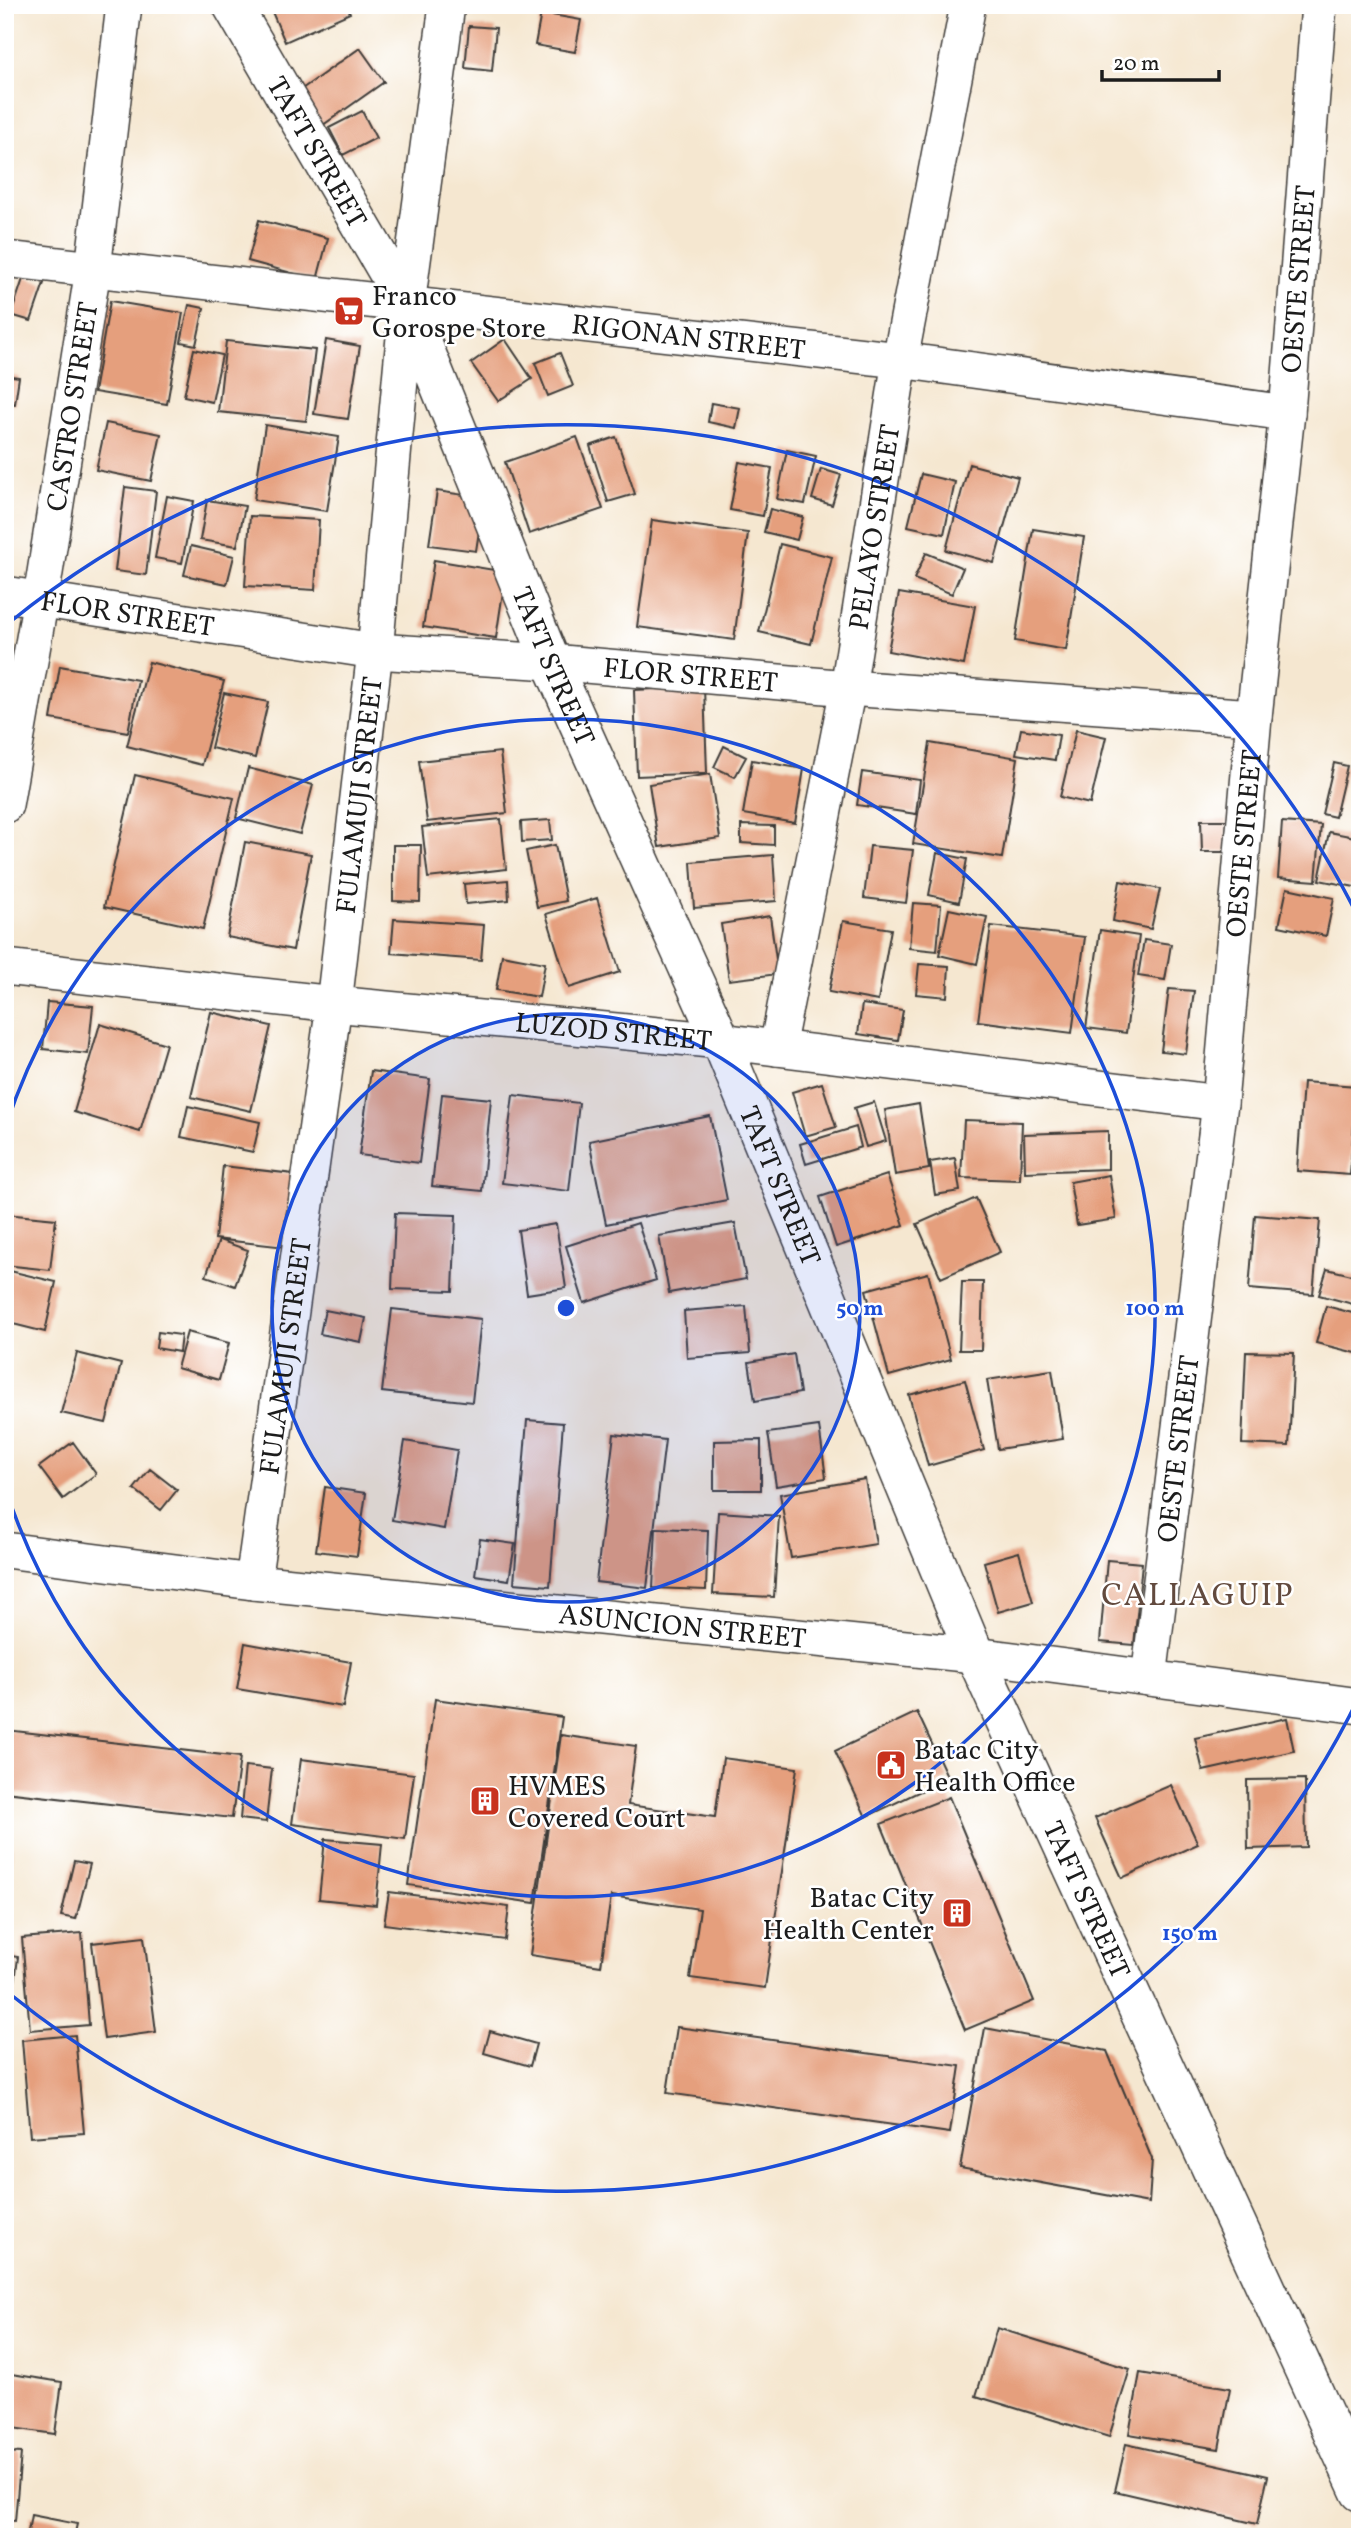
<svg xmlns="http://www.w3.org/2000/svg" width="1365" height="2542" viewBox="0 0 1365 2542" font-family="Vollkorn,serif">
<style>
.building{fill:#e59f7d}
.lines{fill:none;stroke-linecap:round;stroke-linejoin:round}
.minor-casing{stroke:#3d3a37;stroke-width:38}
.tertiary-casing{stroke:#3d3a37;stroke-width:41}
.minor{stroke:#fff;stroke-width:35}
.tertiary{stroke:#fff;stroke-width:38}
.ring{fill:none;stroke:#1d4ed8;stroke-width:3.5}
.labels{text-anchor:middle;stroke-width:5;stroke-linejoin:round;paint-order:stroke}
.street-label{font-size:28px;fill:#1c1c1c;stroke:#fff}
.poi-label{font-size:28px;fill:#1c1c1c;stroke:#fff;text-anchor:start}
.quarter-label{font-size:32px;letter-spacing:2px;fill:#624a3e;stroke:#fff}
.centre{fill:#1d4ed8;stroke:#fff;stroke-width:3.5}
.ring-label{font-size:21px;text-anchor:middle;font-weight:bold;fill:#1d4ed8;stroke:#fff;stroke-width:5;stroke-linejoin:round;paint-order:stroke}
</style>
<rect width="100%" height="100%" fill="#fff"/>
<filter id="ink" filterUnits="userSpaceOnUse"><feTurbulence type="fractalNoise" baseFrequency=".0143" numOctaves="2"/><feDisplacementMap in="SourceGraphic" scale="14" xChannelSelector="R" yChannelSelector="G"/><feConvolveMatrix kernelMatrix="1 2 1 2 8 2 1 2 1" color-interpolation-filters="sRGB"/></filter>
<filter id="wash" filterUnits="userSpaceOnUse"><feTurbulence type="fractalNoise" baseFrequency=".00686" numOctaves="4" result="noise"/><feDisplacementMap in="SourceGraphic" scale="28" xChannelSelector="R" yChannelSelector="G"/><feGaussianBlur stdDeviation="1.57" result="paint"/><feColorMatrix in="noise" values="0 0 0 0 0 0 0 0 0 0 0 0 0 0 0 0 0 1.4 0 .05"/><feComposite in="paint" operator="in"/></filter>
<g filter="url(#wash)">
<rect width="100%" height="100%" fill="#f5e7d0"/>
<g id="blocks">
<!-- building -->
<path class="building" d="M 269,5 L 347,5 L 350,13 L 285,42 Z
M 541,13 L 581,20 L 575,52 L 535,45 Z
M 469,26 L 496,28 L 492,71 L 465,68 Z
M 360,48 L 384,82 L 323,125 L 299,91 Z
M 362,111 L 376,138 L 343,155 L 329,128 Z
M 259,220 L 328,238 L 317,280 L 248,261 Z
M 24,276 L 44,283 L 31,321 L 11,315 Z
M 110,301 L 183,313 L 167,404 L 94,392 Z
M 189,305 L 204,308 L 196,345 L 181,342 Z
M 505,339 L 532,379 L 498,401 L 471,363 Z
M 326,340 L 360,346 L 348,419 L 314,414 Z
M 226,341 L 315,350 L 306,421 L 218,412 Z
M 194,349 L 222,355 L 212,402 L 184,396 Z
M 560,353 L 573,386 L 548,396 L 535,363 Z
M 5,375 L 19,377 L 15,404 L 5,403 Z
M 711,403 L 740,408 L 736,428 L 708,422 Z
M 106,423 L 161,434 L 151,481 L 96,470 Z
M 265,425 L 339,437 L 327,511 L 254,500 Z
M 577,437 L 603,509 L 529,534 L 505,462 Z
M 616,437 L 635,494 L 608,502 L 590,446 Z
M 787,450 L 816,456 L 805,504 L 777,499 Z
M 739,462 L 772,468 L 763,516 L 730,510 Z
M 969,464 L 1018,477 L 994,563 L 946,550 Z
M 821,469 L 841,475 L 832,505 L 812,499 Z
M 921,474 L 955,482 L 944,534 L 908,526 Z
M 125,487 L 156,491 L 146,575 L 115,571 Z
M 437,491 L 484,498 L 476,551 L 429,545 Z
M 167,496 L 194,501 L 182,563 L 155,558 Z
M 207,500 L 245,506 L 237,546 L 200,540 Z
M 770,509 L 803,517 L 797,540 L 764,532 Z
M 250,516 L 319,520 L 315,590 L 245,586 Z
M 652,520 L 748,533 L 734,640 L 637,627 Z
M 1033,529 L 1084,537 L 1066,650 L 1015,641 Z
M 780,544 L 832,557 L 811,644 L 759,632 Z
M 191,546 L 234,556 L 227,584 L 184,575 Z
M 926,553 L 963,568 L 952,594 L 914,579 Z
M 434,560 L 506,572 L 496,638 L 423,627 Z
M 899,593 L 975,606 L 964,665 L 888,651 Z
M 149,662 L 224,681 L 202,765 L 127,746 Z
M 60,666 L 138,680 L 128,732 L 51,719 Z
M 704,687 L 707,773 L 637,776 L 634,690 Z
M 224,693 L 268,702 L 255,758 L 211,748 Z
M 1021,729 L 1059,735 L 1055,760 L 1016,754 Z
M 1076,730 L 1106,737 L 1090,804 L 1060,797 Z
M 930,743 L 1018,758 L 1002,858 L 913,844 Z
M 724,746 L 746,757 L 735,777 L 714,767 Z
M 500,752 L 507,813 L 427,822 L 419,761 Z
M 752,760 L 804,769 L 795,823 L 743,814 Z
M 1334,763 L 1347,766 L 1335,817 L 1322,814 Z
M 248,768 L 313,785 L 300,834 L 236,818 Z
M 862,772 L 920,780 L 916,814 L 857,805 Z
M 710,774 L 720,838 L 659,847 L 649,784 Z
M 135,775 L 234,798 L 203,929 L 104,907 Z
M 501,819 L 506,869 L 428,878 L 422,827 Z
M 550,820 L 552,840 L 522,842 L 521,822 Z
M 1201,820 L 1227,820 L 1226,852 L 1202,852 Z
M 1282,822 L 1321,825 L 1316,881 L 1278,878 Z
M 741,825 L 774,826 L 774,845 L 741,843 Z
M 1329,832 L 1360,838 L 1360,888 L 1319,880 Z
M 245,842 L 311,854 L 293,950 L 227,937 Z
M 393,845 L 421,845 L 420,902 L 393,901 Z
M 555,845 L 566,901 L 537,907 L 526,851 Z
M 870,846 L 913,850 L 906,903 L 864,898 Z
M 937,853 L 967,859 L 959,902 L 929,895 Z
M 773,855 L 776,901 L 694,908 L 691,862 Z
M 508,880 L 509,900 L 466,904 L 464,884 Z
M 1120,881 L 1160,889 L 1151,929 L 1113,921 Z
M 1287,888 L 1334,898 L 1326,936 L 1279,926 Z
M 597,898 L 620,972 L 569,988 L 546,914 Z
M 913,903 L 941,905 L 937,951 L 909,948 Z
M 949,909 L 987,917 L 977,964 L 939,955 Z
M 770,916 L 778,974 L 729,980 L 721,924 Z
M 394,919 L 484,925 L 481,960 L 391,953 Z
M 843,921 L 891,929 L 878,1001 L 829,992 Z
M 991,926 L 1085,937 L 1072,1033 L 978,1021 Z
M 1100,930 L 1139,936 L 1126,1033 L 1086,1028 Z
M 1144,940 L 1171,944 L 1165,980 L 1138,976 Z
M 502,955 L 545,963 L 539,997 L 496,990 Z
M 919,964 L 949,966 L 947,997 L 916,994 Z
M 1169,989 L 1194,991 L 1186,1054 L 1161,1051 Z
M 47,1002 L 93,1006 L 88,1054 L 43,1049 Z
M 862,1004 L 903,1010 L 898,1040 L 858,1034 Z
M 211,1012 L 271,1026 L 251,1111 L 191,1097 Z
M 100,1024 L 166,1044 L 140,1132 L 74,1112 Z
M 371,1071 L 430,1079 L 419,1163 L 359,1155 Z
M 1303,1082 L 1357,1086 L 1350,1175 L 1297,1171 Z
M 822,1083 L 836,1127 L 805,1136 L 792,1092 Z
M 442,1094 L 491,1099 L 482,1191 L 432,1186 Z
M 513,1095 L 579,1103 L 569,1191 L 502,1183 Z
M 874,1102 L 886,1141 L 866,1147 L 854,1108 Z
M 919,1104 L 929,1169 L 895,1175 L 885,1110 Z
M 188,1106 L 260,1122 L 253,1152 L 181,1137 Z
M 710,1116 L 727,1200 L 606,1224 L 589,1141 Z
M 964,1120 L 1022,1122 L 1020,1180 L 961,1178 Z
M 856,1127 L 861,1147 L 806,1164 L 800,1144 Z
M 1108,1131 L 1108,1169 L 1025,1172 L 1024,1134 Z
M 955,1158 L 960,1191 L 935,1195 L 930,1162 Z
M 223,1166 L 302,1175 L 294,1248 L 215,1239 Z
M 887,1175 L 904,1225 L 836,1247 L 820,1197 Z
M 1109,1175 L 1116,1219 L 1077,1225 L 1070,1182 Z
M 976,1198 L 1000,1252 L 941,1278 L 917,1224 Z
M 395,1213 L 456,1215 L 453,1291 L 392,1289 Z
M 5,1214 L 56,1219 L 50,1270 L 5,1265 Z
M 1255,1215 L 1320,1220 L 1313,1294 L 1249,1289 Z
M 638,1223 L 656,1280 L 584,1303 L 566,1246 Z
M 735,1223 L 746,1279 L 669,1293 L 659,1236 Z
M 556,1224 L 566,1288 L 527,1294 L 518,1230 Z
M 219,1240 L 248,1250 L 235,1286 L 206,1276 Z
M 1327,1269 L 1360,1277 L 1360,1306 L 1319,1295 Z
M 6,1270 L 56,1282 L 45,1332 L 5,1322 Z
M 928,1273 L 951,1359 L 889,1376 L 866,1290 Z
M 962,1282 L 983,1282 L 981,1350 L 959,1350 Z
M 746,1306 L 750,1353 L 687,1358 L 684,1311 Z
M 1326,1306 L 1360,1315 L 1360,1354 L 1316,1343 Z
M 392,1309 L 481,1319 L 472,1402 L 382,1392 Z
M 325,1310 L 366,1318 L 361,1342 L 320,1334 Z
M 158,1332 L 181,1335 L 179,1352 L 156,1348 Z
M 187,1332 L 229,1343 L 219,1380 L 177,1368 Z
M 1246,1352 L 1294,1353 L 1289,1446 L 1242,1444 Z
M 77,1353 L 121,1364 L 106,1423 L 61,1413 Z
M 794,1354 L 800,1393 L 755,1401 L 749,1362 Z
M 1052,1370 L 1063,1439 L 998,1449 L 987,1380 Z
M 965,1380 L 984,1450 L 928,1466 L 909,1395 Z
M 527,1420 L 563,1423 L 550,1586 L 514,1583 Z
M 819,1426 L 826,1478 L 776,1486 L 768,1433 Z
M 614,1434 L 665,1440 L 647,1588 L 596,1582 Z
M 761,1440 L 761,1490 L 714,1490 L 714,1441 Z
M 405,1441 L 457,1450 L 444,1529 L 392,1520 Z
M 73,1442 L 96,1474 L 63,1499 L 39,1467 Z
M 150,1469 L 177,1490 L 161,1510 L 134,1489 Z
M 865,1479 L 876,1544 L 791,1558 L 780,1494 Z
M 325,1487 L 366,1493 L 357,1556 L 316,1551 Z
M 718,1512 L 779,1516 L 774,1597 L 713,1594 Z
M 656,1528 L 708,1530 L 706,1590 L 653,1588 Z
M 480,1539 L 515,1544 L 509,1580 L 475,1575 Z
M 1019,1552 L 1033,1602 L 998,1612 L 984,1562 Z
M 1107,1560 L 1142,1563 L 1134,1645 L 1100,1642 Z
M 245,1643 L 351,1662 L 343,1707 L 237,1689 Z
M 435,1699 L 562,1717 L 535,1903 L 408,1885 Z
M 917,1712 L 948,1778 L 866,1817 L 835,1751 Z
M 1287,1718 L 1294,1751 L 1203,1771 L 1195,1738 Z
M 6,1730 L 240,1757 L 232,1818 L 5,1792 Z
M 561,1735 L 636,1746 L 628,1805 L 715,1817 L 723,1758 L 797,1768 L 765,1988 L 690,1978 L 700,1909 L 611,1896 L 601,1966 L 530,1955 Z
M 301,1759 L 414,1774 L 405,1839 L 292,1824 Z
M 245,1766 L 272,1769 L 266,1822 L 240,1819 Z
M 1305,1779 L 1306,1847 L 1248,1849 L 1247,1780 Z
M 1171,1785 L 1198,1844 L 1122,1878 L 1095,1818 Z
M 949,1797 L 1034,2001 L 965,2030 L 881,1824 Z
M 325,1839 L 382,1844 L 376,1905 L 319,1899 Z
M 5,1847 L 12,1847 L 7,1941 L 5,1941 Z
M 74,1861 L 90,1864 L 76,1919 L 61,1916 Z
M 389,1892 L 509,1907 L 505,1940 L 384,1924 Z
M 82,1933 L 89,2025 L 30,2030 L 22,1938 Z
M 144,1937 L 156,2032 L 104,2039 L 92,1943 Z
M 5,1955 L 18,1957 L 10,2023 L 5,2023 Z
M 677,2027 L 960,2066 L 950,2133 L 667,2093 Z
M 985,2028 L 1107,2051 L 1152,2159 L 1149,2203 L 960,2168 Z
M 490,2031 L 536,2044 L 530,2066 L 484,2053 Z
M 75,2035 L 84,2133 L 30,2137 L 22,2040 Z
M 997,2328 L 1130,2369 L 1109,2437 L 976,2396 Z
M 5,2373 L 62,2382 L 55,2434 L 5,2427 Z
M 1140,2373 L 1230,2388 L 1219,2449 L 1129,2434 Z
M 1126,2444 L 1268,2476 L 1257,2524 L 1115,2491 Z
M 5,2452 L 21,2453 L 15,2521 L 5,2520 Z
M 31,2515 L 77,2524 L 74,2537 L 27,2537 Z"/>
</g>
</g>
<g filter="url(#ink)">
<use href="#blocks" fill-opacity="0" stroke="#3d3a37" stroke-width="2"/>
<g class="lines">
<!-- minor casing -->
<g class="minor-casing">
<g id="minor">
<path id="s1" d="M 5,259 L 900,360 L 1287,413"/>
<path id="s2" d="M 5,594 L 375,651 L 551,662 L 848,688 L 1254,717"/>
<path id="s3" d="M 5,805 L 41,598 L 93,269 L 124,5"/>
<path id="s4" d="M 5,967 L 334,1004 L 721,1041 L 1220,1103"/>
<path id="s5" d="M 777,1048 L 848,688 L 900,360 L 968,5"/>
<path id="s6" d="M 5,1550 L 253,1582 L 975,1655 L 1360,1706"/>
<path id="s7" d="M 253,1582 L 334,1004 L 375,651 L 407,305 L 447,5"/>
<path id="s8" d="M 1149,1678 L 1220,1103 L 1254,717 L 1287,413 L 1319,5"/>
</g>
</g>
<!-- tertiary casing -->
<g class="tertiary-casing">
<g id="tertiary">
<path id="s9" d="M 232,5 L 407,305 L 551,662 L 721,1041 L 975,1655 L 1360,2492"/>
</g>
</g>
<!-- minor -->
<use href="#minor" class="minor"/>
<!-- tertiary -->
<use href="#tertiary" class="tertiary"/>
</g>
</g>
<!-- distance rings -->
<circle cx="566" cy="1308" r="294" fill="#1d4ed8" fill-opacity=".12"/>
<g class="ring">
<circle cx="566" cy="1308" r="294"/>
<path d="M6 1126A589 589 0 1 1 6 1490"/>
<path d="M1360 1695A883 883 0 0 1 10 1994M10 622A883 883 0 0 1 1360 921"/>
</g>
<!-- icons -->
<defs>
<g id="supermarket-square" transform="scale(1.575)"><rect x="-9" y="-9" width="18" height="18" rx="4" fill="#c8321e" stroke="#fff"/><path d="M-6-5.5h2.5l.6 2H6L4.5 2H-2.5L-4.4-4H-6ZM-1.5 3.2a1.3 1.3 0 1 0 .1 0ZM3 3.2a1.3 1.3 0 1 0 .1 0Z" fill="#fff"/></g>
<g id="civic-square" transform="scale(1.575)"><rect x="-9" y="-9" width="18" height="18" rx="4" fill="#c8321e" stroke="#fff"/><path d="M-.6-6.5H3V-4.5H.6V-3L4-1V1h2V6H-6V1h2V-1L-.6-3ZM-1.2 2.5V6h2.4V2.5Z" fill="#fff"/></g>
<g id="building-square" transform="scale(1.575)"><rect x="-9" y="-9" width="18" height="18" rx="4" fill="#c8321e" stroke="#fff"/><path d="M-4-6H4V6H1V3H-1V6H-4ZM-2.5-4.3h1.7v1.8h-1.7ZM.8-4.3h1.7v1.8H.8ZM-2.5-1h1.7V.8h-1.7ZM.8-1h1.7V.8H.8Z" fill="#fff"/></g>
</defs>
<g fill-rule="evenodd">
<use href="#supermarket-square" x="349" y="311"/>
<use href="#civic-square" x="891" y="1765"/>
<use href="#building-square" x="485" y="1801"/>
<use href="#building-square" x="957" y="1913"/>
</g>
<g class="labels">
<!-- street labels -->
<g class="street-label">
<text dy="10" stroke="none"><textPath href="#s9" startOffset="170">TAFT STREET</textPath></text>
<text dy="10" stroke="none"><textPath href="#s8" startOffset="1407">OESTE STREET</textPath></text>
<text dy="10" stroke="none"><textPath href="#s1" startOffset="688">RIGONAN STREET</textPath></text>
<text dy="10" stroke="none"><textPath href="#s3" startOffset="404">CASTRO STREET</textPath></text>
<text dy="10" stroke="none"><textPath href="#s5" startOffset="530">PELAYO STREET</textPath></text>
<text dy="10" stroke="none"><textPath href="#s2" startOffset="124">FLOR STREET</textPath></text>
<text dy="10" stroke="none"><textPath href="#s9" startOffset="737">TAFT STREET</textPath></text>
<text dy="10" stroke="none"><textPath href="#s2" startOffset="691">FLOR STREET</textPath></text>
<text dy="10" stroke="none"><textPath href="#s7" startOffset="794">FULAMUJI STREET</textPath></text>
<text dy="10" stroke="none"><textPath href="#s8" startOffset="840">OESTE STREET</textPath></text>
<text dy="10" stroke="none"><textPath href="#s4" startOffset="612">LUZOD STREET</textPath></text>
<text dy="10" stroke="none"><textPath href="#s9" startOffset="1304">TAFT STREET</textPath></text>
<text dy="10" stroke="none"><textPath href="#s7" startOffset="228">FULAMUJI STREET</textPath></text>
<text dy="10" stroke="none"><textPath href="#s8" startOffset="231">OESTE STREET</textPath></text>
<text dy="10" stroke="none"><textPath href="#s6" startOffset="682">ASUNCION STREET</textPath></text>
<text dy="10" stroke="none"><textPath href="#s9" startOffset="2081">TAFT STREET</textPath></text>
</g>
<!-- poi labels -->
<g class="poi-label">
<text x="372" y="305">Franco<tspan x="372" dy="32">Gorospe Store</tspan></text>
<text x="914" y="1759">Batac City<tspan x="914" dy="32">Health Office</tspan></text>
<text x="508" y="1795">HVMES<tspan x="508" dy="32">Covered Court</tspan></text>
<text x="934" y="1907" text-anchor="end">Batac City<tspan x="934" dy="32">Health Center</tspan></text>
</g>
<!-- quarter labels -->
<g class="quarter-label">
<text x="1198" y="1605">CALLAGUIP</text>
</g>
</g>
<circle cx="566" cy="1308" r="10" class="centre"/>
<g class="ring-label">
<text x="860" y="1315">50 m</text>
<text x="1155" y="1315">100 m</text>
<text x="1190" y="1940">150 m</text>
</g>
<!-- margin -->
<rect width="1365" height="2542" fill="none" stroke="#fff" stroke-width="28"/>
<!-- scale -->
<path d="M1102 70v10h117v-10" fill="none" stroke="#1c1c1c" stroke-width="3.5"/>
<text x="1113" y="70" font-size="21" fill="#1c1c1c" stroke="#ffffff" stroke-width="5" paint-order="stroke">20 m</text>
</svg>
